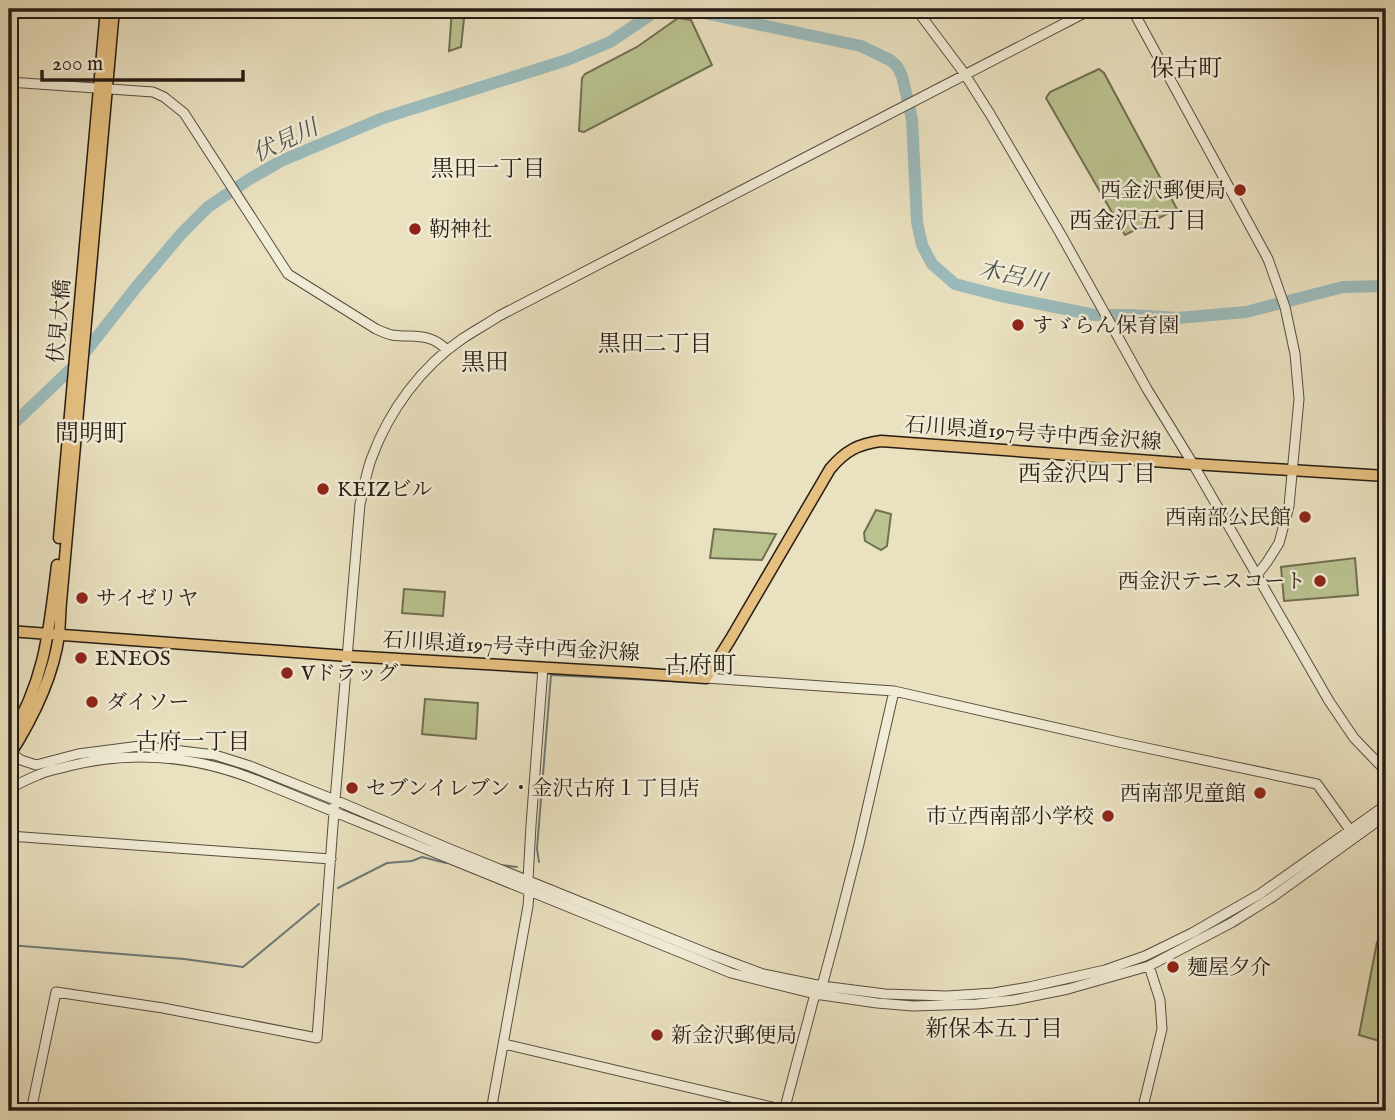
<svg xmlns="http://www.w3.org/2000/svg" width="1395" height="1120" viewBox="0 0 1395 1120" font-family="'IM FELL English','Noto Serif JP',serif">
<style>
.green{fill:#bac290;stroke:#706f52;stroke-width:2}
.lines{fill:none;stroke-linecap:round;stroke-linejoin:round}
.stream{stroke:#6c7b78;stroke-width:2}
.river{stroke:#9bbbbb;stroke-width:12}
.minor-casing{stroke:#574d3f;stroke-width:11}
.major-casing{stroke:#261c14;stroke-width:13}
.minor{stroke:#f1ecd6;stroke-width:9}
.major{stroke:#e5c080;stroke-width:10}
.poi-dot{fill:#8f2418;stroke:#f1ecd6;stroke-width:2.5}
.labels{text-anchor:middle;stroke-width:5;stroke-linejoin:round;paint-order:stroke}
.poi-label{font-size:21px;fill:#261c14;stroke:#f1ecd6;text-anchor:start}
.street-label{font-size:21px;fill:#261c14;stroke:#f1ecd6}
.water-label{font-size:23px;font-style:italic;fill:#4f544e;stroke:#f1ecd6}
.neighbourhood-label{font-size:23px;fill:#261c14;stroke:#f1ecd6}
.quarter-label{font-size:24px;fill:#261c14;stroke:#f1ecd6}
</style>
<rect width="100%" height="100%" fill="#eae1c0"/>
<filter id="stains"><feTurbulence type="fractalNoise" baseFrequency=".00286" numOctaves="4"/><feColorMatrix values="0 0 0 0 .2 0 0 0 0 .09 0 0 0 0 .02 0 0 0 .5 -.17"/></filter>
<radialGradient id="worn" r=".72"><stop offset=".6" stop-color="#630" stop-opacity="0"/><stop offset="1" stop-color="#630" stop-opacity=".3"/></radialGradient>
<!-- green -->
<path class="green" d="M 452,9 L 465,9 L 461,47 L 449,51 Z
M 678,18 L 691,20 L 712,65 L 584,132 L 579,131 L 582,78 L 585,74 L 637,47 Z
M 1099,69 L 1104,73 L 1177,209 L 1125,235 L 1046,98 L 1050,92 Z
M 876,510 L 891,514 L 887,546 L 881,550 L 865,541 L 864,533 Z
M 714,529 L 776,534 L 762,560 L 710,558 Z
M 1355,558 L 1358,595 L 1284,601 L 1281,567 Z
M 404,589 L 445,592 L 443,616 L 402,613 Z
M 425,699 L 478,703 L 476,739 L 422,734 Z
M 1383,936 L 1386,937 L 1386,1043 L 1359,1035 L 1377,942 Z"/>
<g class="lines">
<!-- stream -->
<path class="stream" d="M 539,862 L 537,849 L 551,675 L 689,682
M 501,865 L 517,867
M 338,888 L 387,863 L 412,861 L 422,857 L 446,863
M 9,945 L 184,959 L 243,967 L 319,904"/>
<!-- river -->
<path class="river" d="M 685,9 L 861,46 L 890,60 L 897,66 L 902,76 L 912,119 L 917,222 L 922,245 L 932,264 L 955,284 L 1001,296 L 1095,315 L 1129,315 L 1178,318 L 1246,312 L 1343,287 L 1386,286
M 9,428 L 75,365 L 138,285 L 182,233 L 208,207 L 248,180 L 281,161 L 383,118 L 567,60 L 610,42 L 659,9"/>
<!-- minor casing -->
<g class="minor-casing">
<path id="minor" d="M 916,9 L 964,73 L 990,114 L 1060,233 L 1147,389 L 1193,464 L 1329,701 L 1354,738 L 1381,766 L 1386,770
M 1132,9 L 1268,259 L 1285,307 L 1295,354 L 1299,399 L 1289,506 L 1279,543 L 1267,562 L 1257,575
M 9,82 L 153,92 L 164,97 L 184,113 L 288,274 L 376,329 C 381,331 387,334 392,335 C 415,338 429,332 447,350
M 706,678 L 894,691 L 1123,743 L 1317,784 L 1350,830
M 9,752 L 21,760 L 36,765 L 78,754 L 140,746 L 215,755 L 250,766 L 335,800 L 445,847 L 709,954 L 763,974 L 822,986 L 885,994 L 947,996 L 994,993 L 1029,987 L 1105,970 L 1145,956 L 1192,933 L 1260,894 L 1386,805
M 9,789 C 18,784 28,779 38,775 C 48,770 59,769 69,766 C 132,750 196,756 256,780 L 731,973 L 815,994 L 877,1003 L 913,1006 L 977,1004 L 1014,1000 L 1068,989 L 1149,966 L 1231,923 L 1271,898 L 1386,815
M 9,836 L 331,859
M 504,1044 L 785,1110
M 31,1111 L 56,992 L 163,1008 L 317,1038 L 334,812 L 360,504 C 364,489 366,472 372,457 C 389,411 421,367 462,339 C 474,331 487,324 499,316 C 697,215 894,110 1092,9
M 491,1111 L 528,906 L 529,892 L 528,880 L 531,825 L 543,668
M 784,1111 L 815,994 L 822,986 L 836,934 L 859,844 L 894,691
M 1142,1111 L 1162,1029 L 1160,1000 L 1149,966"/>
</g>
<!-- major casing -->
<g class="major-casing">
<path id="major" d="M 59,538 L 106,9
M 9,631 L 348,656 L 635,673 L 706,678 L 730,640 L 830,469 C 845,451 858,444 881,441 L 1193,464 L 1386,476
M 9,739 C 45,681 49,631 57,565
M 9,756 C 32,720 53,679 59,635 C 60,624 60,613 61,602 L 114,9"/>
</g>
<!-- minor -->
<use href="#minor" class="minor"/>
<!-- major -->
<use href="#major" class="major"/>
</g>
<!-- markers -->
<g class="poi-dot">
<circle cx="1240" cy="190" r="7"/>
<circle cx="415" cy="229" r="7"/>
<circle cx="1018" cy="325" r="7"/>
<circle cx="323" cy="489" r="7"/>
<circle cx="1305" cy="517" r="7"/>
<circle cx="1320" cy="581" r="7"/>
<circle cx="82" cy="598" r="7"/>
<circle cx="81" cy="658" r="7"/>
<circle cx="287" cy="673" r="7"/>
<circle cx="92" cy="702" r="7"/>
<circle cx="352" cy="788" r="7"/>
<circle cx="1260" cy="793" r="7"/>
<circle cx="1108" cy="816" r="7"/>
<circle cx="1173" cy="967" r="7"/>
<circle cx="657" cy="1035" r="7"/>
</g>
<g class="labels">
<!-- poi labels -->
<g class="poi-label">
<text x="1226" y="197" text-anchor="end">西金沢郵便局</text>
<text x="429" y="236">靭神社</text>
<text x="1032" y="332">すゞらん保育園</text>
<text x="337" y="496">KEIZビル</text>
<text x="1291" y="524" text-anchor="end">西南部公民館</text>
<text x="1306" y="588" text-anchor="end">西金沢テニスコート</text>
<text x="96" y="605">サイゼリヤ</text>
<text x="95" y="665">ENEOS</text>
<text x="301" y="680">Vドラッグ</text>
<text x="106" y="709">ダイソー</text>
<text x="366" y="795">セブンイレブン・金沢古府１丁目店</text>
<text x="1246" y="800" text-anchor="end">西南部児童館</text>
<text x="1094" y="823" text-anchor="end">市立西南部小学校</text>
<text x="1187" y="974">麺屋夕介</text>
<text x="671" y="1042">新金沢郵便局</text>
</g>
<!-- street labels -->
<g class="street-label">
<text transform="translate(59 321) rotate(-85)" y="7">伏見大橋</text>
<text transform="translate(1033 433) rotate(4)" y="7">石川県道197号寺中西金沢線</text>
<text transform="translate(511 646) rotate(3)" y="7">石川県道197号寺中西金沢線</text>
</g>
<!-- water labels -->
<g class="water-label">
<text transform="translate(285 140) rotate(-25)" y="8">伏見川</text>
<text transform="translate(1013 275) rotate(12)" y="8">木呂川</text>
</g>
<!-- neighbourhood labels -->
<g class="neighbourhood-label">
<text x="488" y="176">黒田一丁目</text>
<text x="1138" y="228">西金沢五丁目</text>
<text x="655" y="351">黒田二丁目</text>
<text x="1087" y="481">西金沢四丁目</text>
<text x="193" y="749">古府一丁目</text>
<text x="994" y="1036">新保本五丁目</text>
</g>
<!-- quarter labels -->
<g class="quarter-label">
<text x="1186" y="76">保古町</text>
<text x="485" y="370">黒田</text>
<text x="91" y="441">間明町</text>
<text x="700" y="673">古府町</text>
</g>
</g>
<!-- margin -->
<rect width="1395" height="1120" fill="none" stroke="#eae1c0" stroke-width="35"/>
<rect x="10" y="10" width="1374" height="1099" fill="none" stroke="#261c14" stroke-width="3.5"/>
<rect x="18" y="18" width="1360" height="1085" fill="none" stroke="#261c14" stroke-width="2"/>
<!-- scale -->
<path d="M42 70v10h201v-10" fill="none" stroke="#261c14" stroke-width="3.5"/>
<text x="52" y="70" font-size="21" fill="#261c14" stroke="#f1ecd6" stroke-width="5" paint-order="stroke">200 m</text>
<rect width="100%" height="100%" filter="url(#stains)"/>
<rect width="100%" height="100%" fill="url(#worn)"/>
</svg>
